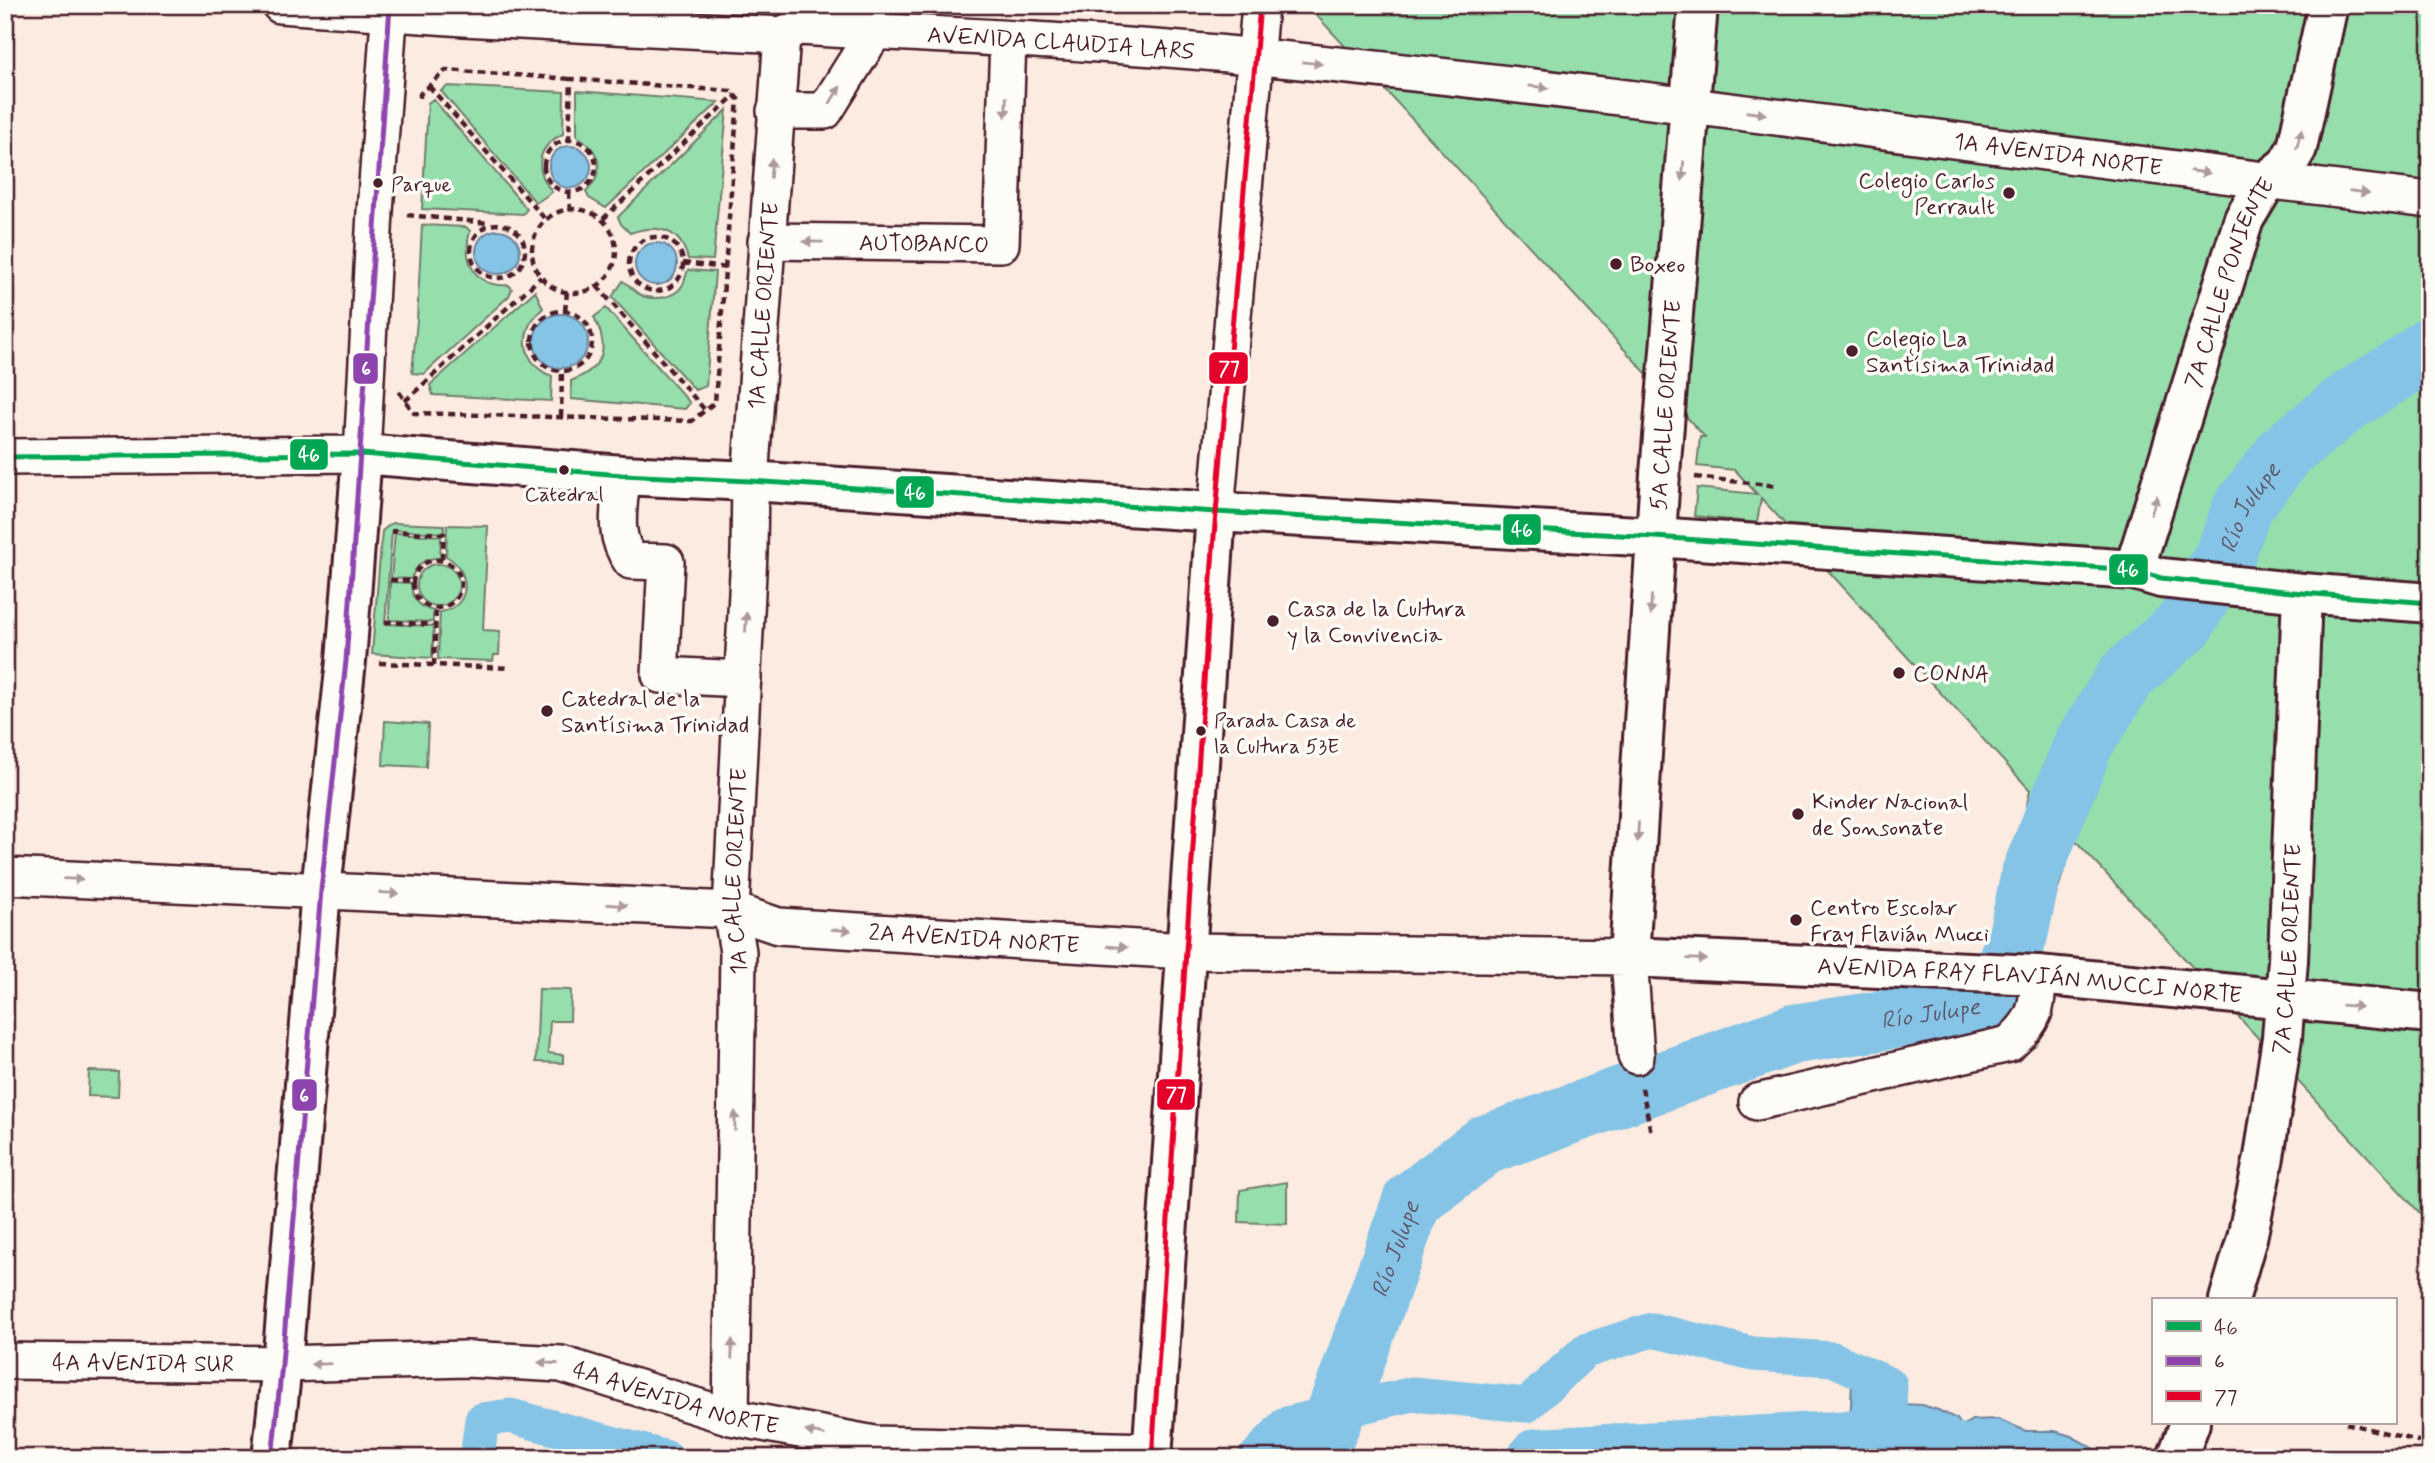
<svg xmlns="http://www.w3.org/2000/svg" width="2435" height="1463" viewBox="0 0 2435 1463" font-family="Mynerve,sans-serif">
<style>
.green{fill:#96deac;stroke:#707e6c;stroke-width:2}
.water{fill:#85c4e6;stroke:#6d829b;stroke-width:2}
.lines{fill:none;stroke-linecap:round;stroke-linejoin:round}
.canal{stroke:#85c4e6;stroke-width:35}
.river{stroke:#85c4e6;stroke-width:60}
.minor-casing{stroke:#4a1f2b;stroke-width:40}
.major-casing{stroke:#4a1f2b;stroke-width:44}
.path{stroke:#4a1f2b;stroke-width:4.5;stroke-dasharray:7 5;stroke-linecap:butt}
.minor{stroke:#fdfcf7;stroke-width:35}
.major{stroke:#fdfcf7;stroke-width:38}
.bus-1-casing{stroke:#fdfcf7;stroke-width:10}
.bus-2-casing{stroke:#fdfcf7;stroke-width:10}
.bus-3-casing{stroke:#fdfcf7;stroke-width:10}
.bus-1{stroke:#00a651;stroke-width:5}
.bus-2{stroke:#8e44ad;stroke-width:5}
.bus-3{stroke:#e4002b;stroke-width:5}
.oneway{fill:#ac999b}
.bus-dot{fill:#4a1f2b;stroke:#fdfcf7;stroke-width:2.5}
.labels{text-anchor:middle;stroke-width:7;stroke-linejoin:round;paint-order:stroke}
.bus-label{font-size:21px;fill:#4a1f2b;stroke:#fdfcf7;text-anchor:start}
.street-label{font-size:23px;fill:#4a1f2b;stroke:#fdfcf7}
.poi-label{font-size:23px;fill:#4a1f2b;stroke:#fdfcf7;text-anchor:start}
.water-label{font-size:24px;font-style:italic;fill:#5f596c;stroke:#fdfcf7}
.line-badge{stroke:#fdfcf7;stroke-width:2.5}
.badge-label{font-size:19px;text-anchor:middle;font-weight:bold;fill:#fff}
</style>
<rect width="100%" height="100%" fill="#fcebe1"/>
<filter id="ink" filterUnits="userSpaceOnUse"><feTurbulence type="fractalNoise" baseFrequency=".0143" numOctaves="2"/><feDisplacementMap in="SourceGraphic" scale="14" xChannelSelector="R" yChannelSelector="G"/><feConvolveMatrix kernelMatrix="1 2 1 2 8 2 1 2 1" color-interpolation-filters="sRGB"/></filter>
<g filter="url(#ink)">
<!-- green -->
<path class="green" d="M 1307,5 L 2430,5 L 2430,1224 L 2074,839 L 2051,910 L 2030,950 L 1998,945 L 2030,790 L 1761,498 L 1757,523 L 1694,516 L 1697,488 L 1757,494 L 1735,470 L 1697,466 L 1700,437 L 1705,437 Z
M 448,86 L 564,92 L 563,134 C 536,147 534,169 552,192 L 536,203 L 441,91 Z
M 577,91 L 719,102 L 606,208 L 589,198 L 586,192 C 607,171 600,150 577,136 Z
M 433,99 L 527,209 L 523,214 L 422,209 L 428,103 Z
M 727,110 L 713,260 L 688,259 C 680,228 657,224 630,233 L 621,224 L 618,217 Z
M 422,225 L 466,227 L 470,231 C 462,260 474,288 509,285 L 512,289 L 509,296 L 424,374 L 412,373 L 417,320 Z
M 688,270 L 715,272 L 706,386 L 695,390 L 612,297 L 623,281 C 630,285 634,292 641,295 C 653,301 675,298 682,286 C 685,281 686,275 688,270 Z
M 535,291 L 543,308 C 538,313 532,319 529,326 C 520,347 531,369 552,376 L 551,401 L 433,395 L 430,385 Z
M 606,308 L 690,403 L 685,409 L 571,399 L 571,381 C 605,367 610,348 594,317 Z
M 392,523 L 444,525 L 444,533 L 392,530 L 385,624 L 434,626 L 432,658 L 372,654 L 382,531 Z
M 447,525 L 488,526 L 483,630 L 500,631 L 499,655 L 494,655 L 493,661 L 438,659 L 440,612 C 473,607 471,570 446,556 Z
M 395,533 L 441,536 L 440,558 C 425,557 416,565 411,579 L 391,578 Z
M417 585a21 21 0 1 1 42 0a21 21 0 1 1-42 0Z
M 390,582 L 411,583 C 412,598 418,607 433,611 L 433,622 L 389,620 Z
M 385,721 L 428,724 L 426,767 L 383,765 Z
M 539,989 L 571,990 L 570,1021 L 550,1021 L 548,1053 L 563,1055 L 563,1063 L 536,1062 Z
M 89,1071 L 119,1072 L 118,1097 L 88,1096 Z
M 1287,1182 L 1287,1224 L 1239,1222 L 1240,1190 Z
M 220,1451 L 222,1458 L 71,1458 Z"/>
<!-- water -->
<path class="water" d="M549 167a21 21 0 1 1 42 0a21 21 0 1 1-42 0Z
M476 252a22 22 0 1 1 44 0a22 22 0 1 1-44 0Z
M635 264a21 21 0 1 1 42 0a21 21 0 1 1-42 0Z
M534 341a27 27 0 1 1 54 0a27 27 0 1 1-54 0Z
M 1852,1378 L 1881,1390 L 1902,1404 L 1922,1405 L 1938,1410 L 1957,1419 L 1962,1426 L 1972,1420 L 1998,1419 L 2026,1431 L 2055,1431 L 2071,1436 L 2102,1453 L 2127,1458 L 1849,1458 Z"/>
<g class="lines">
<!-- canal -->
<path class="canal" d="M 477,1458 L 482,1420 L 510,1416 L 667,1458
M 1255,1458 L 1286,1424 L 1413,1394 L 1527,1405 L 1585,1351 L 1652,1330 L 1753,1354 L 1833,1359 L 1890,1385 L 1888,1438"/>
<!-- river -->
<g class="river">
<path id="s1" d="M 1315,1458 L 1344,1392 L 1412,1201 L 1485,1145 L 1794,1034 L 1990,1004 L 2018,935 L 2031,874 L 2084,743 L 2127,675 L 2185,624 L 2227,551 L 2242,508 L 2286,451 L 2350,400 L 2411,362 L 2430,346"/>
<path d="M 1538,1458 L 1888,1438 L 1981,1458"/>
</g>
<!-- minor casing -->
<g class="minor-casing">
<g id="minor">
<path id="s2" d="M 280,5 L 464,18 L 782,35 L 798,27 C 952,36 1106,42 1259,57 C 1651,95 2039,155 2430,200"/>
<path d="M 775,111 L 825,111 L 875,31"/>
<path id="s3" d="M 766,241 L 1001,244 L 1008,39"/>
<path d="M 5,457 L 362,454 L 375,212 L 390,5"/>
<path d="M 622,475 C 620,508 611,533 631,561 L 666,562 L 660,675 L 743,679"/>
<path d="M 1216,512 L 1260,5"/>
<path id="s4" d="M 5,876 L 731,910 L 778,926 L 1185,951 L 1629,957 L 1636,1056"/>
<path d="M 1757,1102 L 2009,1044 C 2035,1021 2038,1009 2038,975"/>
<path id="s5" d="M 5,1361 L 282,1364 L 466,1359 L 561,1364 L 731,1417 L 874,1444 L 1152,1451"/>
<path id="s6" d="M 731,1417 L 738,952 L 731,910 L 749,553 L 750,481 L 782,35"/>
</g>
</g>
<!-- major casing -->
<g class="major-casing">
<g id="major">
<path id="s7" d="M 1698,5 L 1660,474 L 1629,957 L 2038,975 L 2430,1013"/>
<path id="s8" d="M 2134,570 L 2244,219 L 2267,181 L 2287,165 L 2297,148 L 2328,5"/>
<path id="s9" d="M 2229,1300 L 2247,1238 L 2264,1157 L 2282,1038 L 2288,960 L 2302,593"/>
<path d="M 272,1458 L 282,1364 L 321,890 L 346,661 L 362,454 L 622,475 L 750,481 L 1216,512 L 1655,537 L 2134,570 L 2161,578 L 2302,593 L 2430,603"/>
<path d="M 1152,1458 L 1216,512"/>
<path d="M 2177,1458 L 2190,1423"/>
</g>
</g>
<!-- path -->
<path class="path" d="M 429,86 L 545,219
M 420,98 L 420,94 L 446,70 L 571,79
M544 166a26 26 0 1 1 52 0a26 26 0 1 1-52 0Z
M 569,192 L 570,209
M532 251a42 42 0 1 1 84 0a42 42 0 1 1-84 0Z
M 407,215 L 489,223
M 603,219 L 735,95
M471 251a27 27 0 1 1 54 0a27 27 0 1 1-54 0Z
M629 264a27 27 0 1 1 54 0a27 27 0 1 1-54 0Z
M 683,263 L 727,268
M 597,286 L 705,410
M532 341a30 30 0 1 1 60 0a30 30 0 1 1-60 0Z
M 565,311 L 567,292
M 399,392 L 414,413 L 692,421 L 715,402 L 738,99 L 731,91 L 571,79 L 569,140
M 405,401 L 541,277
M 561,417 L 562,371
M 1695,477 L 1777,486
M 393,534 L 393,531 L 444,534 L 442,560
M413 584a24 24 0 1 1 48 0a24 24 0 1 1-48 0Z
M 390,580 L 413,581
M 388,620 L 387,622 L 436,625
M 379,663 L 510,668
M 434,666 L 436,609
M 1642,1088 L 1651,1133
M 2346,1423 L 2430,1444"/>
<!-- minor -->
<use href="#minor" class="minor"/>
<!-- major -->
<use href="#major" class="major"/>
<!-- bus-1 casing -->
<g class="bus-1-casing">
<path id="bus-1" d="M 5,457 L 362,454 L 622,475 L 750,481 L 1216,512 L 1655,537 L 2134,570 L 2161,578 L 2302,593 L 2430,603"/>
</g>
<!-- bus-2 casing -->
<g class="bus-2-casing">
<path id="bus-2" d="M 272,1458 L 282,1364 L 321,890 L 346,661 L 390,5"/>
</g>
<!-- bus-3 casing -->
<g class="bus-3-casing">
<path id="bus-3" d="M 1152,1458 L 1213,548 L 1260,5"/>
</g>
<!-- bus-1 -->
<use href="#bus-1" class="bus-1"/>
<!-- bus-2 -->
<use href="#bus-2" class="bus-2"/>
<!-- bus-3 -->
<use href="#bus-3" class="bus-3"/>
</g>
<!-- one-way arrows -->
<defs><path id="oneway-solid" d="M-6-.8H1V-3.2L6.5 0L1 3.2V.8H-6Z" transform="scale(1.75)"/></defs>
<g class="oneway">
<use href="#oneway-solid" transform="translate(1312 63) rotate(6)"/>
<use href="#oneway-solid" transform="translate(1539 87) rotate(6)"/>
<use href="#oneway-solid" transform="translate(835 95) rotate(-58)"/>
<use href="#oneway-solid" transform="translate(1006 107) rotate(92)"/>
<use href="#oneway-solid" transform="translate(1756 113) rotate(8)"/>
<use href="#oneway-solid" transform="translate(2299 139) rotate(-76)"/>
<use href="#oneway-solid" transform="translate(771 168) rotate(-86)"/>
<use href="#oneway-solid" transform="translate(1683 171) rotate(94)"/>
<use href="#oneway-solid" transform="translate(2200 172) rotate(8)"/>
<use href="#oneway-solid" transform="translate(2359 192) rotate(7)"/>
<use href="#oneway-solid" transform="translate(813 242) rotate(-179)"/>
<use href="#oneway-solid" transform="translate(2154 505) rotate(-73)"/>
<use href="#oneway-solid" transform="translate(1651 605) rotate(93)"/>
<use href="#oneway-solid" transform="translate(746 622) rotate(-87)"/>
<use href="#oneway-solid" transform="translate(1638 832) rotate(93)"/>
<use href="#oneway-solid" transform="translate(73 879) rotate(2)"/>
<use href="#oneway-solid" transform="translate(389 893) rotate(3)"/>
<use href="#oneway-solid" transform="translate(617 905) rotate(3)"/>
<use href="#oneway-solid" transform="translate(841 930) rotate(4)"/>
<use href="#oneway-solid" transform="translate(1117 947) rotate(4)"/>
<use href="#oneway-solid" transform="translate(1697 959) rotate(2)"/>
<use href="#oneway-solid" transform="translate(2352 1006) rotate(5)"/>
<use href="#oneway-solid" transform="translate(735 1121) rotate(-89)"/>
<use href="#oneway-solid" transform="translate(732 1349) rotate(-89)"/>
<use href="#oneway-solid" transform="translate(548 1363) rotate(-176)"/>
<use href="#oneway-solid" transform="translate(321 1364) rotate(178)"/>
<use href="#oneway-solid" transform="translate(815 1433) rotate(-169)"/>
</g>
</g>
<!-- markers -->
<g class="bus-dot">
<circle cx="378" cy="183" r="6"/>
<circle cx="2009" cy="193" r="7"/>
<circle cx="1616" cy="264" r="7"/>
<circle cx="1852" cy="351" r="7"/>
<circle cx="564" cy="470" r="6"/>
<circle cx="1273" cy="621" r="7"/>
<circle cx="1899" cy="673" r="7"/>
<circle cx="547" cy="711" r="7"/>
<circle cx="1201" cy="731" r="6"/>
<circle cx="1798" cy="814" r="7"/>
<circle cx="1796" cy="920" r="7"/>
</g>
<g class="labels">
<!-- bus labels -->
<g class="bus-label">
<text x="391" y="191">Parque</text>
<text x="564" y="501" text-anchor="middle">Catedral</text>
<text x="1214" y="727">Parada Casa de<tspan x="1214" dy="26">la Cultura 53E</tspan></text>
</g>
<!-- street labels -->
<g class="street-label">
<text dy="8" stroke="none"><textPath href="#s2" startOffset="784">AVENIDA CLAUDIA LARS</textPath></text>
<text dy="8" stroke="none"><textPath href="#s2" startOffset="1788">1A AVENIDA NORTE</textPath></text>
<text dy="8" stroke="none"><textPath href="#s3" startOffset="158">AUTOBANCO</textPath></text>
<text dy="8" stroke="none"><textPath href="#s8" startOffset="303">7A CALLE PONIENTE</textPath></text>
<text dy="8" stroke="none"><textPath href="#s6" startOffset="1113">1A CALLE ORIENTE</textPath></text>
<text transform="translate(1665 405) rotate(-86)" y="8">5A CALLE ORIENTE</text>
<text dy="8" stroke="none"><textPath href="#s6" startOffset="546">1A CALLE ORIENTE</textPath></text>
<text dy="8" stroke="none"><textPath href="#s4" startOffset="973">2A AVENIDA NORTE</textPath></text>
<text dy="8" stroke="none"><textPath href="#s9" startOffset="357">7A CALLE ORIENTE</textPath></text>
<text dy="8" stroke="none"><textPath href="#s7" startOffset="1356">AVENIDA FRAY FLAVIÁN MUCCI NORTE</textPath></text>
<text dy="8" stroke="none"><textPath href="#s5" startOffset="138">4A AVENIDA SUR</textPath></text>
<text dy="8" stroke="none"><textPath href="#s5" startOffset="676">4A AVENIDA NORTE</textPath></text>
</g>
<!-- poi labels -->
<g class="poi-label">
<text x="1995" y="188" text-anchor="end">Colegio Carlos<tspan x="1995" dy="26">Perrault</tspan></text>
<text x="1630" y="272">Boxeo</text>
<text x="1866" y="346">Colegio La<tspan x="1866" dy="26">Santísima Trinidad</tspan></text>
<text x="1287" y="616">Casa de la Cultura<tspan x="1287" dy="26">y la Convivencia</tspan></text>
<text x="1913" y="681">CONNA</text>
<text x="561" y="706">Catedral de la<tspan x="561" dy="26">Santísima Trinidad</tspan></text>
<text x="1812" y="809">Kinder Nacional<tspan x="1812" dy="26">de Sonsonate</tspan></text>
<text x="1810" y="915">Centro Escolar<tspan x="1810" dy="26">Fray Flavián Mucci</tspan></text>
</g>
<!-- water labels -->
<g class="water-label">
<text dy="8" stroke="none"><textPath href="#s1" startOffset="1463">Río Julupe</textPath></text>
<text dy="8" stroke="none"><textPath href="#s1" startOffset="833">Río Julupe</textPath></text>
<text dy="8" stroke="none"><textPath href="#s1" startOffset="224">Río Julupe</textPath></text>
</g>
</g>
<g class="line-badge">
<rect x="1208" y="351" width="41" height="34" rx="7" fill="#e4002b"/>
<rect x="352" y="352" width="27" height="33" rx="7" fill="#8e44ad"/>
<rect x="289" y="438" width="40" height="33" rx="7" fill="#00a651"/>
<rect x="895" y="475" width="40" height="34" rx="7" fill="#00a651"/>
<rect x="1502" y="513" width="40" height="33" rx="7" fill="#00a651"/>
<rect x="2108" y="553" width="41" height="33" rx="7" fill="#00a651"/>
<rect x="1156" y="1078" width="40" height="33" rx="7" fill="#e4002b"/>
<rect x="291" y="1078" width="27" height="34" rx="7" fill="#8e44ad"/>
</g>
<g class="badge-label">
<text x="1229" y="375">77</text>
<text x="366" y="375">6</text>
<text x="309" y="461">46</text>
<text x="915" y="499">46</text>
<text x="1522" y="536">46</text>
<text x="2128" y="576">46</text>
<text x="1176" y="1101">77</text>
<text x="304" y="1102">6</text>
</g>
<!-- margin -->
<rect width="2435" height="1463" fill="none" stroke="#fdfcf7" stroke-width="28"/>
<rect x="14" y="14" width="2407" height="1435" fill="none" stroke="#4a1f2b" stroke-width="2.5" filter="url(#ink)"/>
<!-- legend -->
<rect x="2152" y="1298" width="245" height="126" fill="#fdfcf7" stroke="#b5a4a5" stroke-width="2"/>
<rect x="2166" y="1321" width="35" height="10" fill="#00a651" stroke="#b5a4a5" stroke-width="2"/>
<text x="2214" y="1334" font-size="21" fill="#4a1f2b">46</text>
<rect x="2166" y="1356" width="35" height="10" fill="#8e44ad" stroke="#b5a4a5" stroke-width="2"/>
<text x="2214" y="1368" font-size="21" fill="#4a1f2b">6</text>
<rect x="2166" y="1391" width="35" height="10" fill="#e4002b" stroke="#b5a4a5" stroke-width="2"/>
<text x="2214" y="1404" font-size="21" fill="#4a1f2b">77</text>
</svg>
